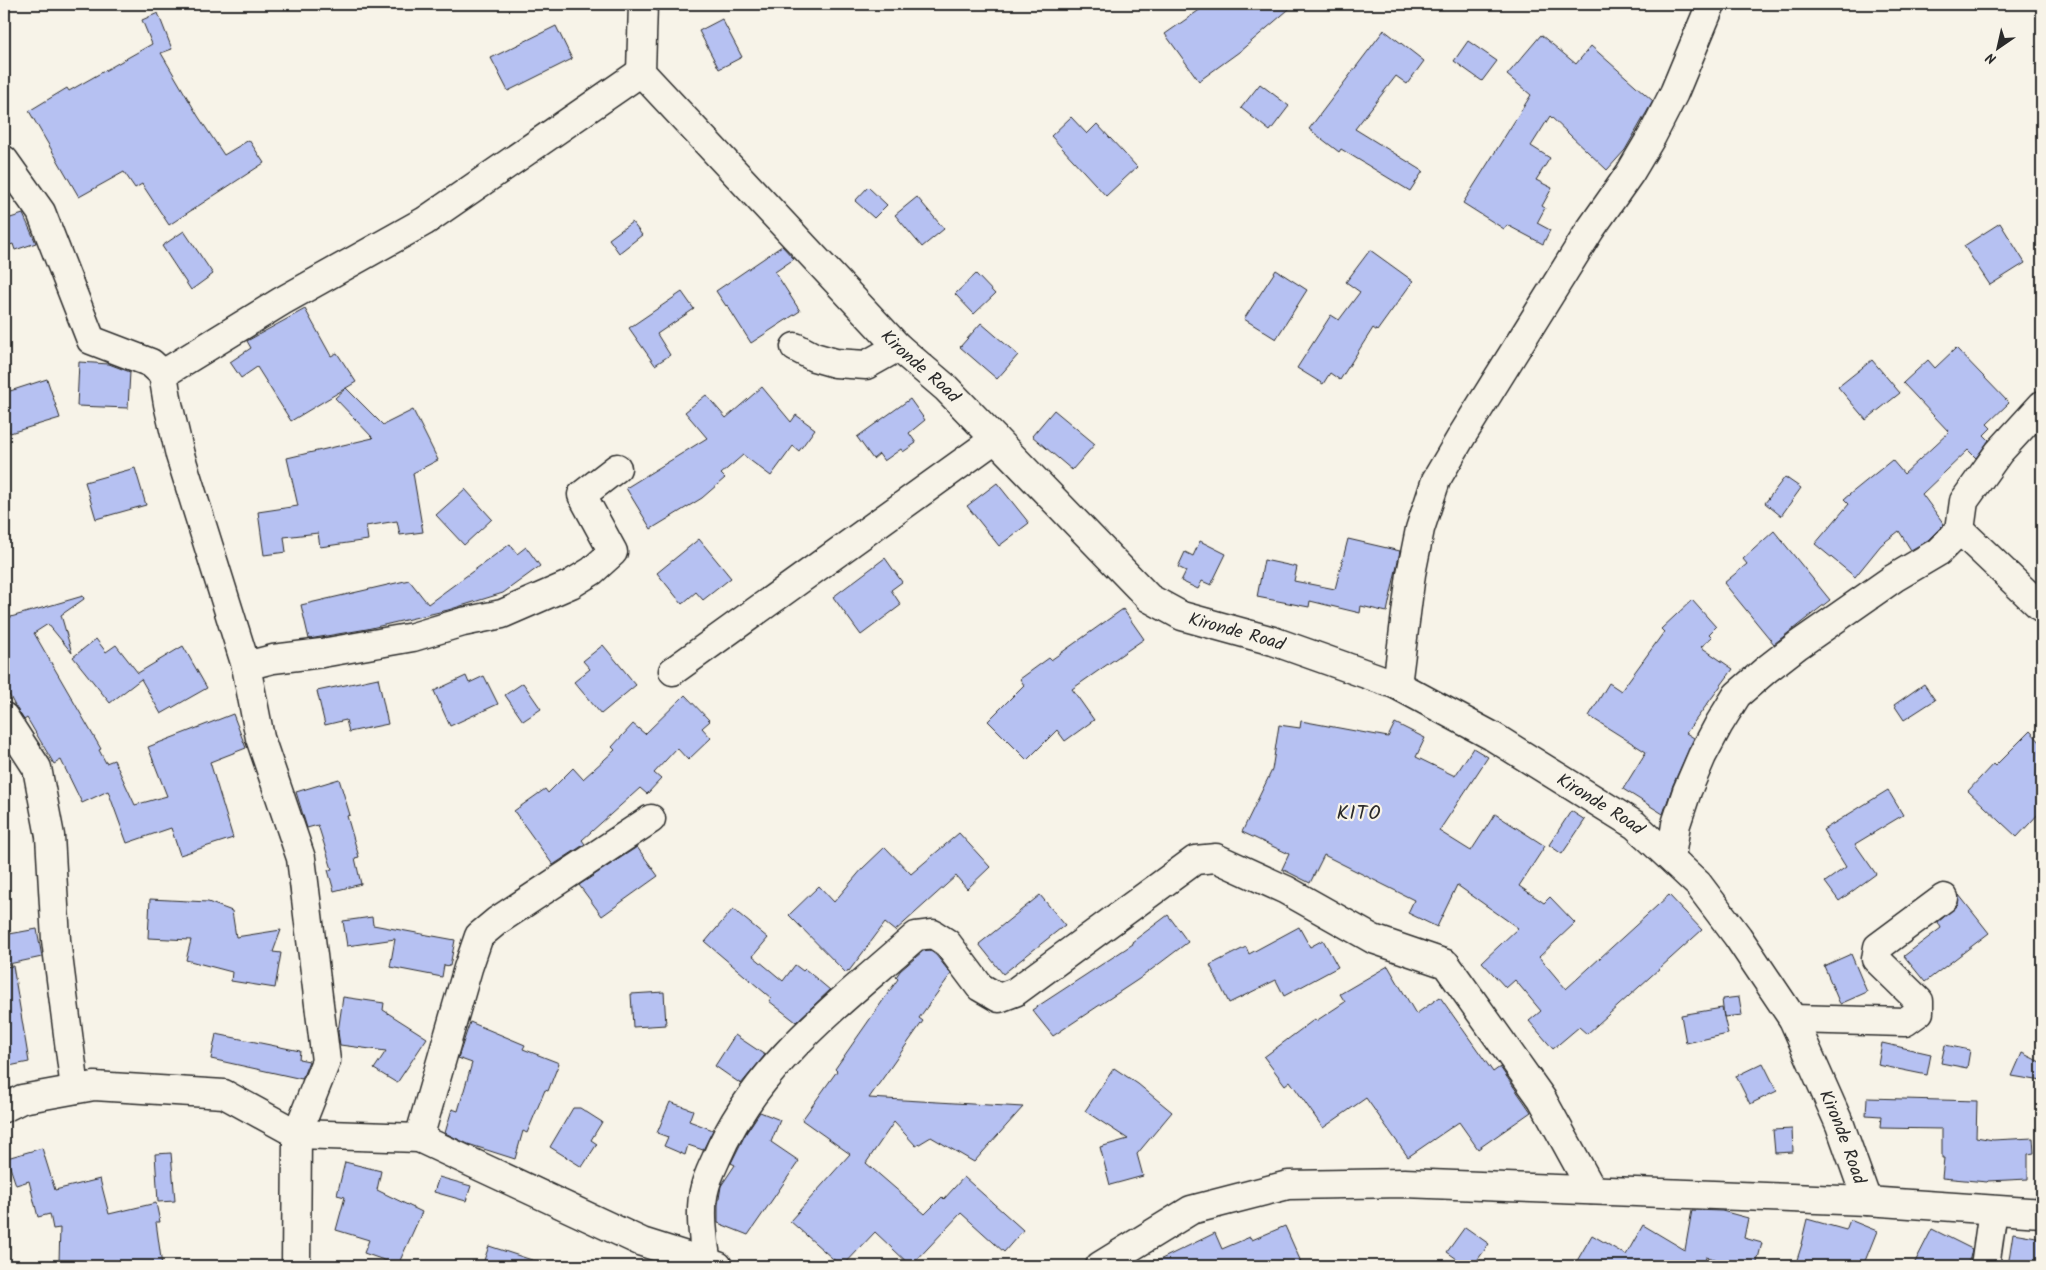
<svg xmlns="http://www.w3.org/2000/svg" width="2046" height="1270" viewBox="0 0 2046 1270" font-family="Kalam,sans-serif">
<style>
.building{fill:#b6c1f2;stroke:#2b2b2b}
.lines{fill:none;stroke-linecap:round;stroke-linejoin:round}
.minor-casing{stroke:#2b2b2b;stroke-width:31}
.minor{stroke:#f7f3e8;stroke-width:28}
.labels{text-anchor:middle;stroke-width:4.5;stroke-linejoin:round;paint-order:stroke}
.street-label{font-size:18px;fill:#2b2b2b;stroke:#f7f3e8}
.quarter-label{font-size:20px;letter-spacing:1px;fill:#2b2b2b;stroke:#f7f3e8}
</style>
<rect width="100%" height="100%" fill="#f7f3e8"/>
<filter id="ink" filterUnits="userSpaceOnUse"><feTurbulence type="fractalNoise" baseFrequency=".02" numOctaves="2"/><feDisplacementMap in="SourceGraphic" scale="10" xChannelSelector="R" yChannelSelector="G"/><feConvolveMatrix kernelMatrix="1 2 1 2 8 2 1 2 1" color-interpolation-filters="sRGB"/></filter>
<g filter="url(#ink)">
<!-- building -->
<path class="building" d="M 1208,4 L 1295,4 L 1239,52 L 1199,81 L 1165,34 Z
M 158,13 L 172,49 L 161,53 L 198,116 L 224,155 L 249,140 L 264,163 L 169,225 L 142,184 L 135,188 L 124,172 L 79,197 L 29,111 L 67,88 L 69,91 L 152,44 L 142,20 Z
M 722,19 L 742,57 L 719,69 L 699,31 Z
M 556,26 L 572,59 L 508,91 L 491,58 Z
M 1384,30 L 1424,61 L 1407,84 L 1396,76 L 1355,129 L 1423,171 L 1410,191 L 1341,149 L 1339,152 L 1309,129 Z
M 1541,35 L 1576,64 L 1591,46 L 1653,101 L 1625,150 L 1607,170 L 1550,116 L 1531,146 L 1550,158 L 1536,180 L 1552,188 L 1542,206 L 1545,208 L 1537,223 L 1550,230 L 1543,244 L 1507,225 L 1504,229 L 1463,203 L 1531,95 L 1507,75 Z
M 1468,41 L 1497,61 L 1482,81 L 1454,61 Z
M 1260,84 L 1289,106 L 1270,131 L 1241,108 Z
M 1071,117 L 1087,134 L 1097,124 L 1137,167 L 1106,196 L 1051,136 Z
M 868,187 L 887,205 L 874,218 L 855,201 Z
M 917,197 L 944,229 L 922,247 L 895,215 Z
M 23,214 L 36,243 L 15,250 L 13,244 L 4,247 L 4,220 Z
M 632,222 L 642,235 L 619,253 L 609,239 Z
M 2000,223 L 2025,263 L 1990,285 L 1964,246 Z
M 184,231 L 213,274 L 191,290 L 162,246 Z
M 782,246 L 794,259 L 775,272 L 800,311 L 751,343 L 727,305 L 726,306 L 716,291 Z
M 1370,250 L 1413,281 L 1377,331 L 1373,328 L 1340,380 L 1330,373 L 1323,384 L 1297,368 L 1331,315 L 1339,320 L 1360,292 L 1346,282 Z
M 1276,270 L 1307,290 L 1276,339 L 1244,319 Z
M 976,274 L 995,294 L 974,314 L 955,294 Z
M 682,292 L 694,309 L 657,334 L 670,355 L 655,365 L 629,328 Z
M 305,309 L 331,356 L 337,353 L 356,382 L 291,421 L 257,367 L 241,378 L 230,362 L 251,348 L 247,341 Z
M 981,323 L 1018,355 L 997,379 L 960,347 Z
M 1956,348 L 2009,403 L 1987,424 L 1991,428 L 1984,435 L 1989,440 L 1976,458 L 1968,450 L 1922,494 L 1944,524 L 1928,540 L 1911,550 L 1899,531 L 1881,545 L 1855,577 L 1815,544 L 1849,504 L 1844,499 L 1892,460 L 1904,474 L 1949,432 L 1903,383 L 1928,360 L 1935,368 Z
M 1872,360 L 1900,393 L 1866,420 L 1838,387 Z
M 79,362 L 109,364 L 130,372 L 128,408 L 77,406 Z
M 47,379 L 60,418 L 10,433 L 4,414 L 4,393 Z
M 762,387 L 791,422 L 796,415 L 815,429 L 799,451 L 793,446 L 771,476 L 743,455 L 721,474 L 725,478 L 702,498 L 651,529 L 626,488 L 707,438 L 685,412 L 706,395 L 726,418 Z
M 346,388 L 383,425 L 413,410 L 438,460 L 413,473 L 423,532 L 400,535 L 397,521 L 366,526 L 368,540 L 320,547 L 318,533 L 284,537 L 286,552 L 264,555 L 258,512 L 298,506 L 287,458 L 373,438 L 335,398 Z
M 910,399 L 925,420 L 909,433 L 916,443 L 903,452 L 901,449 L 884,461 L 879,454 L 873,459 L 857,437 Z
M 1054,410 L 1095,444 L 1072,470 L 1032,436 Z
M 135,468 L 146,505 L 96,519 L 85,482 Z
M 1785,477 L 1801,488 L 1781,516 L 1765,503 Z
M 997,483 L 1029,523 L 999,546 L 967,506 Z
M 465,489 L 492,519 L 464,545 L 436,515 Z
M 1774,531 L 1830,600 L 1774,644 L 1724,583 L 1747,564 L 1743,559 Z
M 699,539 L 731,578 L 703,600 L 696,592 L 682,604 L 657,573 Z
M 1348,539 L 1400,551 L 1387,612 L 1361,606 L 1360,613 L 1310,601 L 1309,607 L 1257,597 L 1264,560 L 1297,567 L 1294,581 L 1335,589 Z
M 1200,541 L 1226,554 L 1211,585 L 1202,581 L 1198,589 L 1181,581 L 1186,571 L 1178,567 L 1185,552 L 1193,556 Z
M 510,544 L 517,554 L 526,547 L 540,566 L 503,593 L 448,610 L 367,629 L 309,639 L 301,605 L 409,580 L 428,604 Z
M 885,558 L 902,582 L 891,590 L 901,605 L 861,635 L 833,597 Z
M 83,596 L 84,599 L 61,615 L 72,653 L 48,624 L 34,633 L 101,749 L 99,750 L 106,763 L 114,760 L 135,805 L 167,796 L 148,747 L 233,714 L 246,748 L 210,762 L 233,838 L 180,855 L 171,828 L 127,843 L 108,791 L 82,803 L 61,760 L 54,764 L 27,718 L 24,720 L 15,706 L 4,685 L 4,619 Z
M 1692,600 L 1716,627 L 1709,634 L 1712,637 L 1701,647 L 1733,669 L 1686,733 L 1694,738 L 1673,785 L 1663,814 L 1623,789 L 1646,752 L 1589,716 L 1609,683 L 1621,691 L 1664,632 L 1661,629 Z
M 1123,609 L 1144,639 L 1072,689 L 1094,720 L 1065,741 L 1057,730 L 1027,760 L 988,721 L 1024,685 L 1020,679 L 1049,658 L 1051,660 Z
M 96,639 L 106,652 L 116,645 L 138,673 L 183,646 L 207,688 L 161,714 L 141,679 L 110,703 L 73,657 Z
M 603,645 L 636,685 L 601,714 L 574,682 L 590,669 L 583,661 Z
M 466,676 L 469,683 L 484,676 L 498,704 L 450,726 L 434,691 Z
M 378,678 L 388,724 L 349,732 L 346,720 L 325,725 L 317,691 Z
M 523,683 L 541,709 L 523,721 L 505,695 Z
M 1924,684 L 1935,700 L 1904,720 L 1894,705 Z
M 685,695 L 710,721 L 702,728 L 711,738 L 688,760 L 677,748 L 654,773 L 661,779 L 647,794 L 640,788 L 582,840 L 585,844 L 553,865 L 514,811 L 545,789 L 548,793 L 573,768 L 583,779 L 615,750 L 612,747 L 633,724 L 645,734 Z
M 1301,721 L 1388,737 L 1395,723 L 1425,738 L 1416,757 L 1455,776 L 1473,748 L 1488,757 L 1439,831 L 1471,851 L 1495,814 L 1545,846 L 1519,886 L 1544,903 L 1550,897 L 1575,923 L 1539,957 L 1566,989 L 1669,895 L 1702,930 L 1587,1034 L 1579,1027 L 1553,1049 L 1529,1021 L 1541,1011 L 1515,980 L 1506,988 L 1482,962 L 1518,928 L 1457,885 L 1437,927 L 1408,913 L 1414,900 L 1324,855 L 1310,883 L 1282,869 L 1289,854 L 1242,832 L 1272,770 L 1279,725 L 1300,728 Z
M 2030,731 L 2042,744 L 2042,810 L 2017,837 L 1968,791 L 1993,764 L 1995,766 Z
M 339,779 L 350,815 L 347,816 L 359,857 L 355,858 L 361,884 L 334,891 L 328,870 L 332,869 L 318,825 L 307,828 L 296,792 Z
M 1888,790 L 1903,815 L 1855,844 L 1876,874 L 1839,901 L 1825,882 L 1846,867 L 1823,830 Z
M 1571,811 L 1585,820 L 1562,854 L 1549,845 Z
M 959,833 L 990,867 L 967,889 L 956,876 L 895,931 L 885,923 L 849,971 L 848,970 L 846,973 L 789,915 L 819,886 L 834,902 L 863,868 L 885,847 L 911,874 Z
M 637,847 L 658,876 L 602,916 L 579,885 Z
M 1040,895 L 1065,925 L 1003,974 L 979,944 Z
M 1959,895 L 1989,933 L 1925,982 L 1904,956 L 1941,928 L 1938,922 L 1958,905 Z
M 150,899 L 208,902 L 232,911 L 236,937 L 281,930 L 273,952 L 281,953 L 275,988 L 231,981 L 232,972 L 186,960 L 191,940 L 148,938 Z
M 733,909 L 768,938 L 753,956 L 783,981 L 795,965 L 803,971 L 805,969 L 830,990 L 796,1022 L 769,1001 L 771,998 L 705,942 Z
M 1168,915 L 1188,942 L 1139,979 L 1053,1036 L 1032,1010 L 1133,944 L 1132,942 Z
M 372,917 L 373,925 L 455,940 L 450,966 L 444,965 L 442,977 L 390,967 L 395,939 L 347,946 L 343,921 Z
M 1299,927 L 1310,947 L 1323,940 L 1338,967 L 1284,996 L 1276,980 L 1229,1003 L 1210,965 L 1246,947 L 1249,954 Z
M 37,929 L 42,957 L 4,965 L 4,935 Z
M 929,950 L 936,955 L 951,974 L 919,1018 L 923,1021 L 869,1098 L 1023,1107 L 974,1162 L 931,1137 L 916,1146 L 894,1122 L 866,1163 L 925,1214 L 942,1197 L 944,1199 L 964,1177 L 1023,1230 L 1004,1252 L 961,1213 L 911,1266 L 875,1232 L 843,1266 L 841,1266 L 790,1221 L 850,1154 L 802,1120 L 837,1071 L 835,1069 L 898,979 L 896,977 L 900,971 L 923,951 Z
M 1851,954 L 1867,992 L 1840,1004 L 1824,966 Z
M 13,966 L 29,1062 L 4,1067 L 4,967 Z
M 1388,966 L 1416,1014 L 1440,997 L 1493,1072 L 1500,1067 L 1531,1112 L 1478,1149 L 1459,1122 L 1408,1157 L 1366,1098 L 1323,1128 L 1290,1081 L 1285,1085 L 1264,1057 L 1315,1019 L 1316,1021 L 1345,1002 L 1340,994 Z
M 664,992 L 666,1025 L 633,1027 L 631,994 Z
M 343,997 L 384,1003 L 383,1010 L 427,1038 L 397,1083 L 374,1069 L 386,1051 L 340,1045 L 338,1032 Z
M 1739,997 L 1742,1015 L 1724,1017 L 1722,999 Z
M 1722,1008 L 1728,1034 L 1686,1043 L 1681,1015 Z
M 470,1022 L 525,1045 L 523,1049 L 559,1063 L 548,1091 L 545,1090 L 527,1133 L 523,1131 L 515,1159 L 468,1144 L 445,1133 L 452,1109 L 458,1111 L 472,1063 L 458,1058 Z
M 216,1034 L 300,1051 L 299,1059 L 309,1061 L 302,1079 L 211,1059 Z
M 735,1035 L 765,1055 L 741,1084 L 715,1066 Z
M 1882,1043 L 1931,1054 L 1927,1075 L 1878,1065 Z
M 1945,1045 L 1970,1050 L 1967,1068 L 1941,1063 Z
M 2022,1053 L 2042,1063 L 2042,1081 L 2012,1076 Z
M 1763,1063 L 1777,1091 L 1750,1104 L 1736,1076 Z
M 1114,1068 L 1138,1084 L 1172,1112 L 1137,1154 L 1143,1176 L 1110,1185 L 1100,1147 L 1128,1139 L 1085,1111 Z
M 1867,1098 L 1977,1101 L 1976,1137 L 1993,1140 L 2033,1138 L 2034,1153 L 2028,1154 L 2028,1179 L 1988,1181 L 1987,1182 L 1942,1178 L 1944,1158 L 1942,1158 L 1942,1129 L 1880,1128 L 1881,1116 L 1866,1115 Z
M 670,1102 L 693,1110 L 689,1121 L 713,1130 L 703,1150 L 688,1145 L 685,1155 L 664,1146 L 668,1137 L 657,1133 Z
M 573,1108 L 580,1108 L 602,1122 L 591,1140 L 597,1144 L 582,1167 L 550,1147 Z
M 760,1112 L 780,1120 L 771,1142 L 799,1161 L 748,1235 L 718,1223 L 718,1205 L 721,1186 L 735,1165 L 731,1163 L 746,1133 Z
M 1792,1129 L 1793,1152 L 1775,1153 L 1773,1130 Z
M 42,1148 L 55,1190 L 100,1179 L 109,1214 L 156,1203 L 160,1222 L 156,1222 L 162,1266 L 81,1266 L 81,1261 L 59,1261 L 60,1228 L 53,1229 L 50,1214 L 38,1217 L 29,1181 L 16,1185 L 7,1158 Z
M 171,1153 L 175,1201 L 158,1202 L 155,1154 Z
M 345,1162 L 381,1171 L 377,1190 L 422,1212 L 398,1265 L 364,1253 L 369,1240 L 336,1230 L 345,1197 L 337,1195 Z
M 439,1177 L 471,1186 L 466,1201 L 434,1192 Z
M 1692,1210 L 1722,1211 L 1748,1218 L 1744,1238 L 1762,1243 L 1756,1266 L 1744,1266 L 1706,1257 L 1705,1262 L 1712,1266 L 1682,1266 L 1667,1263 L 1665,1266 L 1574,1266 L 1592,1235 L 1626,1255 L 1643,1225 L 1685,1250 Z
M 1807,1219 L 1846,1230 L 1850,1220 L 1877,1231 L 1863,1266 L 1795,1266 L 1802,1244 L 1801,1244 Z
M 1285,1226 L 1301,1262 L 1291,1266 L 1147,1266 L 1215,1233 L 1222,1249 L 1250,1237 L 1252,1240 Z
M 1465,1227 L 1489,1244 L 1473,1266 L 1467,1266 L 1447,1252 Z
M 1932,1229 L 1972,1249 L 1970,1258 L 1966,1266 L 1913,1266 Z
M 2013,1233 L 2042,1238 L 2042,1266 L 2008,1266 Z
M 489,1246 L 541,1263 L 540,1266 L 482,1266 Z"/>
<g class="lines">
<!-- minor casing -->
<g class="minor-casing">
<g id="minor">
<path id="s1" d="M 643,4 L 641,72 L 898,347 L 946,388 L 1149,598 L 1182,616 L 1273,641 L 1397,685 L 1492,736 L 1635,825 L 1698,884 L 1738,937 L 1793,1019 L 1840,1125 L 1867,1201"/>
<path d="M 4,160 L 41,212 L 91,340 L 151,363 L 163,374 L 168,404 L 180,455 L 246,666 L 260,738 L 301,858 L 326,1061 L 297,1134 L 296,1266"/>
<path d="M 795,347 L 814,357 L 835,363 L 866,365 L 898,347"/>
<path d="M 163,374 L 282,301 L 425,221 L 641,72"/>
<path d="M 1960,530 L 2042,608"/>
<path d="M 246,666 L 273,659 L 322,653 L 413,637 L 463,622 L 502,614 L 571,584 L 592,571 L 613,552 L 582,495 L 617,468"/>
<path d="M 673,671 L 995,439"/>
<path d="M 1397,685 L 1411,574 L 1420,529 L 1436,480 L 1463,434 L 1590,230 L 1630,173 L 1652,136 L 1674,93 L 1711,4"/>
<path d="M 4,717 L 37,768 L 50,836 L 56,940 L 75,1089"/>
<path d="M 1671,857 L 1676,824 L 1687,791 L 1702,756 L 1719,724 L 1737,695 L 1767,669 L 1798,645 L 1894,578 L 1938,552 L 1960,530 L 1964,501 L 1999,452 L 2042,405"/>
<path d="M 1793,1019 L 1905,1022 L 1919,1012 L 1919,1001 L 1876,959 L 1878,947 L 1944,898"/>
<path d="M 4,1108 L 22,1099 L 94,1086 L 224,1094 L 297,1134 L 419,1138 L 642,1242 L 718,1266"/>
<path d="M 419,1138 L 468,968 L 479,936 L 497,921 L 651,819"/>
<path d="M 707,1263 C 703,1242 699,1207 705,1187 C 707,1178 712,1168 716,1159 C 755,1065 842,1002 916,936 L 933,934 L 947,943 L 980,987 L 999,998 L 1015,992 L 1195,860 L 1216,858 L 1286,890 L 1373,939 L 1446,964 L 1542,1099 L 1592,1190"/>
<path d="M 1100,1266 L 1191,1210 L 1288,1185 L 1404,1183 L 1867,1201 L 2042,1213"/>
<path d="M 1985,1266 L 1993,1210"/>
</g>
</g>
<!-- minor -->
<use href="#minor" class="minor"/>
</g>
</g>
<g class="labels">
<!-- street labels -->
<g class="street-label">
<text dy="6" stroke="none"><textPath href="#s1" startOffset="474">Kironde Road</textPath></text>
<text dy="6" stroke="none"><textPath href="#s1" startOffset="894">Kironde Road</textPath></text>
<text dy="6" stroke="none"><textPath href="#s1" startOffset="1299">Kironde Road</textPath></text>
<text dy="6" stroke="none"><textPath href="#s1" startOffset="1719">Kironde Road</textPath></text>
</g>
<!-- quarter labels -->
<g class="quarter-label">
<text x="1359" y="819">KITO</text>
</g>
</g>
<!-- margin -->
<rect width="2046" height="1270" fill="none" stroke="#f7f3e8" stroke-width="20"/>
<rect x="10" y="10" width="2026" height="1250" fill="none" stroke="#2b2b2b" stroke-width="2" filter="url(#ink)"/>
<!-- north arrow -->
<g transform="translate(1998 48) rotate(214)" stroke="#f7f3e8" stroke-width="4" paint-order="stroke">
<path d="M0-4L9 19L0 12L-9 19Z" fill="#2b2b2b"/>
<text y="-8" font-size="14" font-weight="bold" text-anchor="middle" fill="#2b2b2b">N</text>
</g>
</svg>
